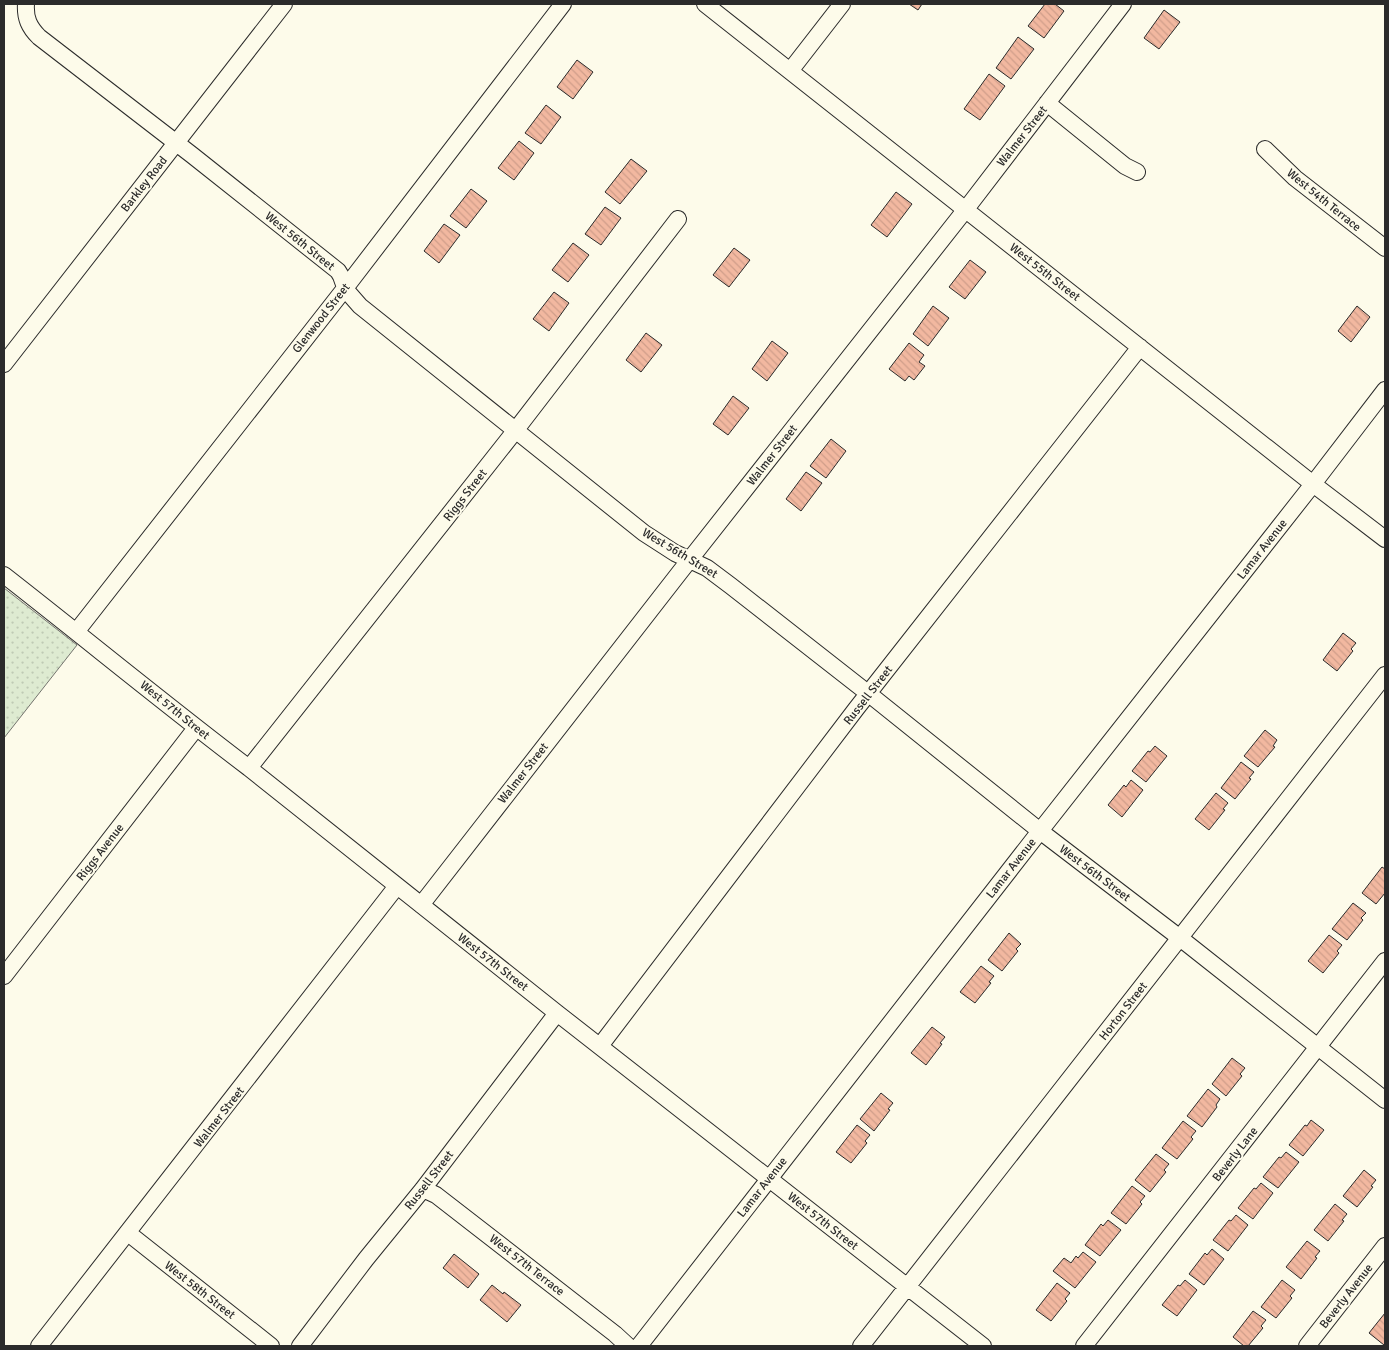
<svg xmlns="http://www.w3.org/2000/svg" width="1389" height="1350" viewBox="0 0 1389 1350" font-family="Signika,sans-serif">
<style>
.grass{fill:url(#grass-dots);stroke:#74746e}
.building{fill:url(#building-back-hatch);stroke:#2b2b2b}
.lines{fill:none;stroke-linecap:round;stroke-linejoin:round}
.minor-casing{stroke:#2b2b2b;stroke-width:18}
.minor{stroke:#fdfbea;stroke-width:16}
.labels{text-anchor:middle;stroke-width:4;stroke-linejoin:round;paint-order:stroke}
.street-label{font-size:12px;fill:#2b2b2b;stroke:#fdfbea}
</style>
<defs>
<pattern id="grass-dots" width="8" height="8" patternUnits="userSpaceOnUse" patternTransform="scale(1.25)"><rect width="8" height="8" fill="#deebd1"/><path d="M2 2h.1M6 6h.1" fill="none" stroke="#bfcab4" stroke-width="1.8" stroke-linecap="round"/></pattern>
<pattern id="building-back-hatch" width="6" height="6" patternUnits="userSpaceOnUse" patternTransform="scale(1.25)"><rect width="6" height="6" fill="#f2b8a0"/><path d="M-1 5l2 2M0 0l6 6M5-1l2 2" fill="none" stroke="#d09e8a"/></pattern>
</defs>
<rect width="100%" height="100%" fill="#fdfbea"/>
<!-- grass -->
<path class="grass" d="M 4,588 L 77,645 L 4,738 Z"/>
<!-- building -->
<path class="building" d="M 909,4 L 922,4 L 918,10 Z
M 1045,4 L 1055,4 L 1064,11 L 1044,38 L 1028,26 Z
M 1164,10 L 1180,22 L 1159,49 L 1144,38 Z
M 1018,37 L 1034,49 L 1011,79 L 996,68 Z
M 577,60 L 593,72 L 573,99 L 557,87 Z
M 989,74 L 1005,86 L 980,120 L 964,109 Z
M 546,105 L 561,117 L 541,144 L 525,133 Z
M 519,141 L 534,153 L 514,180 L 498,168 Z
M 631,159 L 647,171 L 620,204 L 605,192 Z
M 471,189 L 487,201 L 466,228 L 450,216 Z
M 896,192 L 912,204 L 887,237 L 871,225 Z
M 605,207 L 621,218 L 601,245 L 585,234 Z
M 444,224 L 460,235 L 439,263 L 424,251 Z
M 573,243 L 589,255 L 568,282 L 552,270 Z
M 734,248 L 750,260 L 729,287 L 713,275 Z
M 970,260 L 986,272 L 965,299 L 949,287 Z
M 554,292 L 569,303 L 549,331 L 533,319 Z
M 933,306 L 949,318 L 928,346 L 913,334 Z
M 1357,306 L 1370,317 L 1351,342 L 1338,331 Z
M 646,333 L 662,345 L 641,372 L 626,360 Z
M 772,341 L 788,353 L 767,381 L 752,369 Z
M 909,343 L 924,355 L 919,362 L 925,366 L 914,380 L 909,376 L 905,381 L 889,369 Z
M 733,396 L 749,408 L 728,435 L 713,424 Z
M 831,439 L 846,451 L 826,478 L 810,466 Z
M 806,472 L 822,483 L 801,511 L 786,499 Z
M 1343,633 L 1356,643 L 1351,649 L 1353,651 L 1337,671 L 1323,660 Z
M 1265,730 L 1277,740 L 1273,746 L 1275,747 L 1258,767 L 1244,756 Z
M 1155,746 L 1167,756 L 1146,782 L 1132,771 L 1148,751 L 1150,752 Z
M 1241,762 L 1254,772 L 1249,778 L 1251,779 L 1235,799 L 1221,788 Z
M 1131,780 L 1143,790 L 1122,817 L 1108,805 L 1124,785 L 1126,787 Z
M 1216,793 L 1228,803 L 1223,809 L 1225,810 L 1209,830 L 1195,819 Z
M 1382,867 L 1385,869 L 1385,893 L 1376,904 L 1362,893 Z
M 1353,903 L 1366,913 L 1361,918 L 1363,920 L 1347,940 L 1332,929 Z
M 1009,933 L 1021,944 L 1016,949 L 1018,951 L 1002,971 L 988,960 Z
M 1329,935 L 1342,945 L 1337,951 L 1339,953 L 1323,973 L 1308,961 Z
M 981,966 L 994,976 L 989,982 L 991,983 L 975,1003 L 960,992 Z
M 932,1027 L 945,1037 L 940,1043 L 942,1044 L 926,1065 L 911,1053 Z
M 1232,1058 L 1245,1068 L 1240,1074 L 1242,1076 L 1226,1096 L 1212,1084 Z
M 1208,1089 L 1220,1099 L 1216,1105 L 1217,1107 L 1202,1127 L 1187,1116 Z
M 881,1093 L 893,1103 L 888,1109 L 890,1110 L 874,1131 L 860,1119 Z
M 1311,1120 L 1324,1130 L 1303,1156 L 1289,1145 L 1305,1125 L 1307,1126 Z
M 1183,1121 L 1196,1131 L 1191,1137 L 1193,1139 L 1177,1159 L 1162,1148 Z
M 857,1125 L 870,1135 L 865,1141 L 867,1143 L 851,1163 L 836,1152 Z
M 1286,1152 L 1299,1162 L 1278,1188 L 1263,1177 L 1279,1157 L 1281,1158 Z
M 1156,1154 L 1169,1164 L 1164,1170 L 1166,1172 L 1150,1192 L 1135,1180 Z
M 1364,1170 L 1376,1180 L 1371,1186 L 1373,1187 L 1357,1207 L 1343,1196 Z
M 1261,1183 L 1273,1193 L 1253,1219 L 1238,1208 L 1254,1188 L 1256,1189 Z
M 1132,1186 L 1145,1196 L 1140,1202 L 1142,1204 L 1126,1224 L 1111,1213 Z
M 1335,1204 L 1347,1214 L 1342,1220 L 1344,1221 L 1328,1241 L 1314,1230 Z
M 1236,1215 L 1248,1225 L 1228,1251 L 1213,1240 L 1229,1220 L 1231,1221 Z
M 1108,1220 L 1121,1230 L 1100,1256 L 1085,1245 L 1101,1224 L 1103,1226 Z
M 1307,1241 L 1320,1251 L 1315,1257 L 1317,1258 L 1301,1279 L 1286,1267 Z
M 1212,1249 L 1224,1259 L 1204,1285 L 1189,1274 L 1205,1253 L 1207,1255 Z
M 1083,1252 L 1096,1262 L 1075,1288 L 1053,1271 L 1064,1258 L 1071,1263 L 1076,1256 L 1078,1258 Z
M 454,1254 L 479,1274 L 468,1288 L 443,1268 Z
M 1185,1280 L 1197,1290 L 1177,1316 L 1162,1305 L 1178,1285 L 1180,1286 Z
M 1282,1280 L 1295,1290 L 1290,1296 L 1292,1298 L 1276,1318 L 1261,1307 Z
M 1057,1283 L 1070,1293 L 1065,1299 L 1067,1301 L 1051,1321 L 1036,1310 Z
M 492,1285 L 503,1294 L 504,1292 L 521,1305 L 507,1322 L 480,1300 Z
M 1253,1311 L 1266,1320 L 1261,1326 L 1263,1328 L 1248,1346 L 1244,1346 L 1233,1337 Z
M 1385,1313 L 1385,1343 L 1384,1345 L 1369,1333 Z"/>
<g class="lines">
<!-- minor casing -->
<g class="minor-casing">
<path id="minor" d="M 26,4 C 25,18 29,27 39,37 L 192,155 L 338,271 L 341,276 L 346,290 L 360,306 L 644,533 L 675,553 L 707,568 L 731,586 L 869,694 L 1040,831 L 1180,938 L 1385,1100
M 705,4 L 1313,484 L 1385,539
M 790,71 L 842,4
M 1047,103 L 1125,166 L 1137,172
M 1265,149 L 1295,178 L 1385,248
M 4,364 L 284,4
M 4,575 C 86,639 166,705 249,768 L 557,1013 L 983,1346
M 76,632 L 346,287 L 563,4
M 249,768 L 515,431 L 678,219
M 421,905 L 680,572 L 966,209 L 1123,4
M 4,976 L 196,728
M 600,1046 L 856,709 L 1140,347
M 423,1189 L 436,1195 L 615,1334 L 628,1346
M 128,1233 L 271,1346
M 39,1346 L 397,886
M 300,1346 L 366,1259 L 423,1189 L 557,1013
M 639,1346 L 1040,831 L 1313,484 L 1385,390
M 861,1346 L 1385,675
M 1084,1346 L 1385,961
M 1307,1346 L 1385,1246"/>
</g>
<!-- minor -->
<use href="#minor" class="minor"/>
</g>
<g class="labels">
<!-- street labels -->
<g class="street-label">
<text transform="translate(1022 136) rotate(-52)" y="4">Walmer Street</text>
<text transform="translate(144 184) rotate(-52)" y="4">Barkley Road</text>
<text transform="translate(1324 200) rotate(39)" y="4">West 54th Terrace</text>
<text transform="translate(300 241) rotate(39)" y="4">West 56th Street</text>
<text transform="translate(1045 272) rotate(38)" y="4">West 55th Street</text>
<text transform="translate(321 318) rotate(-52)" y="4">Glenwood Street</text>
<text transform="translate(772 455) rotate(-52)" y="4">Walmer Street</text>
<text transform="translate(465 495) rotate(-52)" y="4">Riggs Street</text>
<text transform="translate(1262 549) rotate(-52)" y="4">Lamar Avenue</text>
<text transform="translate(680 553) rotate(31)" y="4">West 56th Street</text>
<text transform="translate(868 695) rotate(-52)" y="4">Russell Street</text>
<text transform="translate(175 710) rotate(39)" y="4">West 57th Street</text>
<text transform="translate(523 773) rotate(-52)" y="4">Walmer Street</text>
<text transform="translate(100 852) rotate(-52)" y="4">Riggs Avenue</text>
<text transform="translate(1011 868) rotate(-52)" y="4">Lamar Avenue</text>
<text transform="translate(1095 873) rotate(37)" y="4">West 56th Street</text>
<text transform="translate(493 962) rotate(38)" y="4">West 57th Street</text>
<text transform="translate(1123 1011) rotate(-52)" y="4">Horton Street</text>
<text transform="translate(219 1117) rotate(-52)" y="4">Walmer Street</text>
<text transform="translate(1235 1154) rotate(-52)" y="4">Beverly Lane</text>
<text transform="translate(429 1180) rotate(-52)" y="4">Russell Street</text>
<text transform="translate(762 1187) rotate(-52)" y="4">Lamar Avenue</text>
<text transform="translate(823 1221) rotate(38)" y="4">West 57th Street</text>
<text transform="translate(527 1265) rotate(38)" y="4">West 57th Terrace</text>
<text transform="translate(200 1290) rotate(38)" y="4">West 58th Street</text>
<text transform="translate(1346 1296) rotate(-52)" y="4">Beverly Avenue</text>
</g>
</g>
<!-- border -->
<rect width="1389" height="1350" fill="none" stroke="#2b2b2b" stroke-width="10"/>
</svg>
